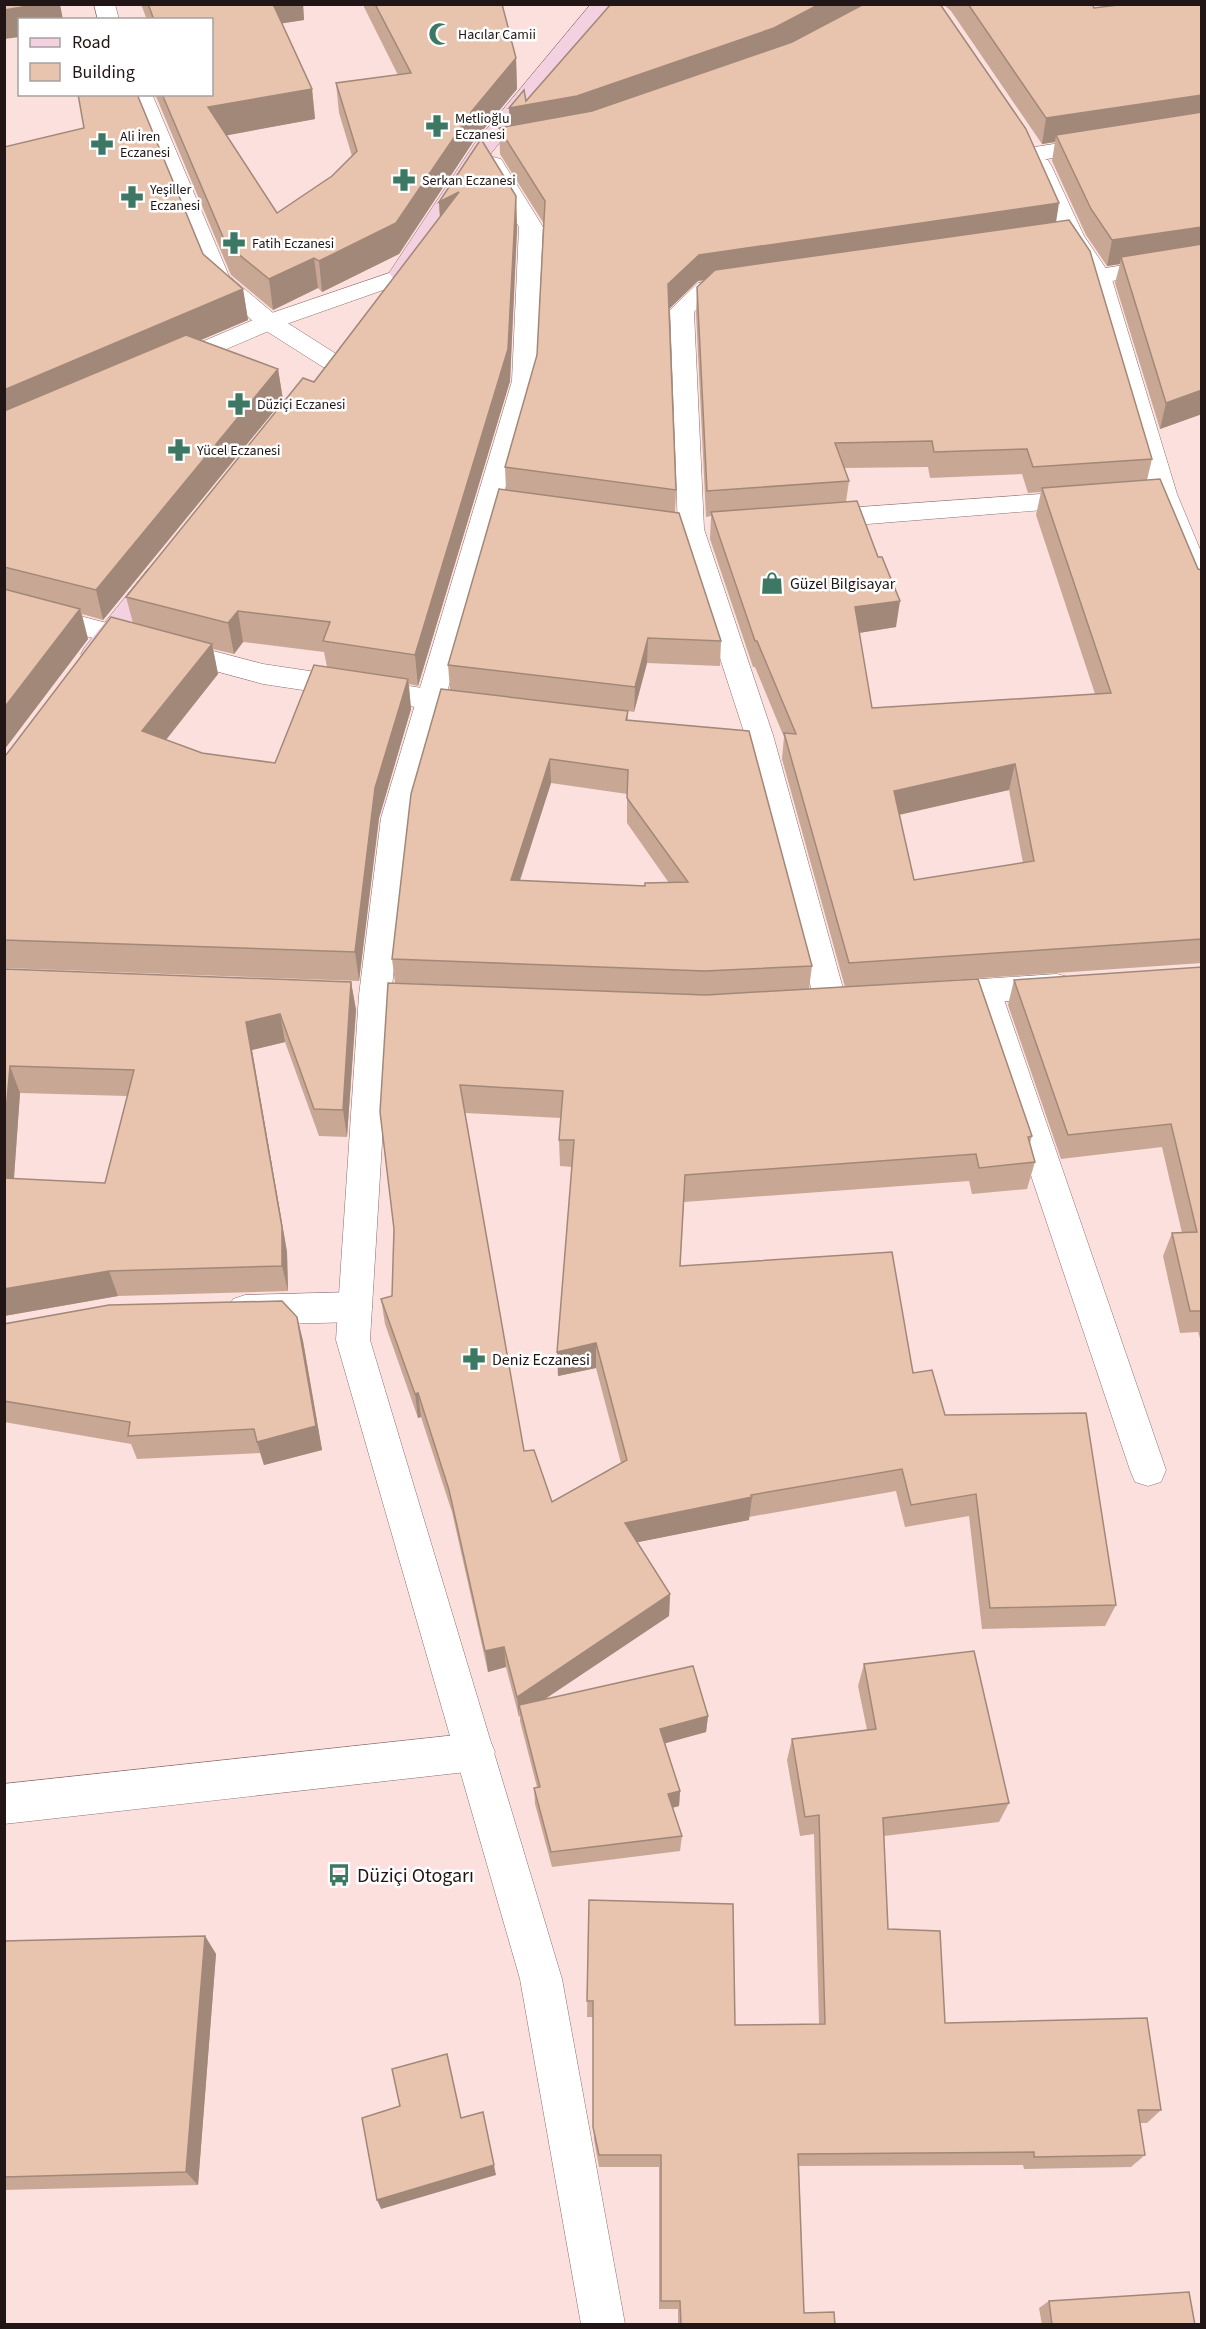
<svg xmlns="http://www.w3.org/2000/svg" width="1206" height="2329" viewBox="0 0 1206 2329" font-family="'Source Sans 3',sans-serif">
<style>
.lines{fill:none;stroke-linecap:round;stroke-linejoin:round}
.minor-casing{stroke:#8c6f6d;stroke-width:1}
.tertiary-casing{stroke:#8c6f6d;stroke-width:1}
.secondary-casing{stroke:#8c6f6d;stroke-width:1}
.minor{fill:#fff;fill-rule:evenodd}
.tertiary{fill:#fff;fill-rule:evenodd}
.secondary{fill:#f3d1e0;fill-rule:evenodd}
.wall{fill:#c8a895;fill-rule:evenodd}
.shaded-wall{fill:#a28879}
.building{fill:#e8c3ad;stroke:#a28879;stroke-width:1.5;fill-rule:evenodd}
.labels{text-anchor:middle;stroke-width:5;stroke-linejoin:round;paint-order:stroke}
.far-poi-label{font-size:14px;fill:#211515;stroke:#fff;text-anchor:start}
.poi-label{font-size:16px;fill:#211515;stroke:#fff;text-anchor:start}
.near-poi-label{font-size:20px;fill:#211515;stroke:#fff;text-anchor:start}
</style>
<rect width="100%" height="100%" fill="#fbe0de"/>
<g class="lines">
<!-- minor casing -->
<g class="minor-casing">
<path id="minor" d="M 1098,137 L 1106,139 L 1109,144 L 1106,149 L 1035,161 L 1027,159 L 1024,154 L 1027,149 L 1035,147 Z
M 1202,253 L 1202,267 L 1099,283 L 1091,281 L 1087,276 L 1091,271 L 1099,269 Z
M 398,270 L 406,272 L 410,277 L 406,282 L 278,327 L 182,368 L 173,371 L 164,368 L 161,363 L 164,358 L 260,317 Z
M 738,276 L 746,278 L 750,283 L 746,288 L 713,294 L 694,312 L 704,529 L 773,735 L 847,1003 L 842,1012 L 831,1015 L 820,1012 L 815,1003 L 745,735 L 678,529 L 670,310 L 698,283 Z
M 1084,491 L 1093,494 L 1097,500 L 1093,506 L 818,528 L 809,525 L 805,519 L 809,513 L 818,510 Z
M 4,596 L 263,664 L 462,694 L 472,697 L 476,704 L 472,711 L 462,714 L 263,684 L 4,614 Z
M 985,979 L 996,982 L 1001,991 L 1166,1470 L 1161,1482 L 1148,1486 L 1135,1482 L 1130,1470 L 969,991 L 974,982 Z
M 355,1292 L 367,1296 L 372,1307 L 367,1318 L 355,1322 L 245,1325 L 233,1321 L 228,1310 L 233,1299 L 245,1295 Z
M 475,1733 L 489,1738 L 495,1752 L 489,1766 L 475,1771 L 4,1824 L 4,1784 Z"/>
</g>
<!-- tertiary casing -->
<g class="tertiary-casing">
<path id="tertiary" d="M 94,4 L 115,4 L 119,20 L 98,20 Z
M 130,94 L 152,94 L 229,276 L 278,317 L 341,357 L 344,362 L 341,367 L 332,370 L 323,367 L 260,327 L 210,284 Z
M 493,157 L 501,159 L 543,227 L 536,381 L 411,818 L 391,995 L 370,1340 L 562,1979 L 625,2324 L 581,2324 L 520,1979 L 336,1340 L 359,995 L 381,818 L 512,381 L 519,227 L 482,164 L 485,159 Z
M 1040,158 L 1048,160 L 1051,165 L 1084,236 L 1111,276 L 1177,494 L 1202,554 L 1202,597 L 1192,595 L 1188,588 L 1151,494 L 1087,276 L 1060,236 L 1029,165 L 1032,160 Z
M 1057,974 L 1068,977 L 1073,986 L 1068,995 L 1057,998 L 938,1006 L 927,1003 L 922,994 L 927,985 L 938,982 Z"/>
</g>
<!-- secondary casing -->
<g class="secondary-casing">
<path id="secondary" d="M 591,4 L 613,4 L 492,152 L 409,278 L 401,280 L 393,278 L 389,273 L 475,143 Z
M 158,566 L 168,569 L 171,575 L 168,581 L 105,661 L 95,664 L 85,661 L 81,654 L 85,647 L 148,569 Z"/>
</g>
<!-- minor -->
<use href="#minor" class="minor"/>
<!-- tertiary -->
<use href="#tertiary" class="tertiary"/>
<!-- secondary -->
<use href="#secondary" class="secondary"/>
</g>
<!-- wall -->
<path class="wall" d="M 141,4 L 303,4 L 304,20 L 282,23 L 312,89 L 315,119 L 226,135 L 277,213 L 332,176 L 352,156 L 339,113 L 336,83 L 398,75 L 364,7 L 364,4 L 502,4 L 516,58 L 517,89 L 473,142 L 399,254 L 322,292 L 318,288 L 273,310 L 231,275 L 155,94 L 212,94 L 212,20 L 147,20 Z
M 943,4 L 1092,4 L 1094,8 L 1202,4 L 1202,414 L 1160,429 L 1115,283 L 1120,264 L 1107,266 L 1086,235 L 1052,161 L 1055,142 L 1042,144 L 951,11 Z
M 526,101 L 1056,222 L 1152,459 L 1147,480 L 1198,569 L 1202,570 L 1202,963 L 909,983 L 1032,1136 L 1030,1143 L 1035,1162 L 1027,1189 L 972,1194 L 969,1181 L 684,1202 L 680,1266 L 913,1373 L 945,1415 L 1116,1605 L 1105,1626 L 982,1629 L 969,1516 L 905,1527 L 896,1491 L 749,1517 L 749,1520 L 637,1542 L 670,1594 L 669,1616 L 545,1699 L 708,1716 L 706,1732 L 665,1743 L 680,1791 L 679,1806 L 672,1808 L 682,1836 L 680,1851 L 552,1867 L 535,1804 L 534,1788 L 537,1787 L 520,1721 L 520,1716 L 519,1717 L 506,1667 L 488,1672 L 452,1512 L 421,1417 L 418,1418 L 385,1324 L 381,1299 L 392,1296 L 394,1229 L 380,1112 L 706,995 L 764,992 L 704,995 L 395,983 L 392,959 L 450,690 L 448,665 L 506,490 L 505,467 L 537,355 L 544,224 L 500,154 L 499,128 L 509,126 ZM 705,280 L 697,287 L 696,313 L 706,517 L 711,516 L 710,539 L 753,667 L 755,667 L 784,737 L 782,759 L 845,987 L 809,989 L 812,966 L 628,720 L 628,711 L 634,712 L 647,663 L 720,666 L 721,641 L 675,512 L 676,490 L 669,309 L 698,281 ZM 928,467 L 930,478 L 1022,474 L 1028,493 L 1041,492 L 1036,515 L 1095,694 L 872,708 L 859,633 L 896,627 L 846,502 L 849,481 L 844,468 ZM 551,783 L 627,794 L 627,823 L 669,883 L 645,886 L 520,881 ZM 1009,790 L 1023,863 L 914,880 L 899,814 ZM 465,1113 L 561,1118 L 559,1140 L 560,1166 L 572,1167 L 558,1376 L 596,1368 L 621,1463 L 552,1502 L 524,1451 Z
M 4,147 L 203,254 L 243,289 L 248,320 L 200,340 L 278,369 L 283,400 L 103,620 L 82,614 L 88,639 L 4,750 Z
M 516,196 L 517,228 L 510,381 L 418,686 L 409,684 L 411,709 L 379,818 L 359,981 L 4,968 L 4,755 L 6,755 L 133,623 L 126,597 L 314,382 L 440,217 L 439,202 ZM 243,642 L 324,652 L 327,667 L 275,763 L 202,753 L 166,740 L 218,674 L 213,649 L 234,654 Z
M 1202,967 L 1202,1345 L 1198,1332 L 1180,1333 L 1163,1256 L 1172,1233 L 1182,1233 L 1162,1147 L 1061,1159 L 1008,1005 L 1014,980 Z
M 4,969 L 351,982 L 356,1010 L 347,1137 L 319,1136 L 285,1042 L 252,1050 L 287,1252 L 288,1291 L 118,1296 L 4,1316 ZM 20,1093 L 127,1096 L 105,1183 L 14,1179 Z
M 297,1317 L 303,1341 L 322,1450 L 264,1465 L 260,1453 L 137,1459 L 131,1444 L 4,1422 L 4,1324 Z
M 864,1664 L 1009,1803 L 999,1822 L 884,1836 L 888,1929 L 945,2023 L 1161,2110 L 1147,2123 L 1140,2123 L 1145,2155 L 1131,2167 L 1024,2169 L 1023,2165 L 799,2166 L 804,2313 L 835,2325 L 678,2325 L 678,2309 L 659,2309 L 659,2167 L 599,2167 L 594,2139 L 593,2017 L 587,2017 L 589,1900 L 735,2025 L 819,2024 L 814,1834 L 800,1836 L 787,1760 L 792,1739 L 867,1730 L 858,1686 Z
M 205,1936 L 216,1954 L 198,2185 L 4,2190 L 4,1941 Z
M 1049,2301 L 1195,2325 L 1042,2325 L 1039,2308 Z"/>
<!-- shaded-wall -->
<path class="shaded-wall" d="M 41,4 L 60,4 L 63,20 L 20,20 L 20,37 L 4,39 L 4,10 Z
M 270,4 L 303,4 L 304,20 L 272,25 Z
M 820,4 L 868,4 L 772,54 L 577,122 L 510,134 L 509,108 Z
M 516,58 L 517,89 L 473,142 L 399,254 L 322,292 L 319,261 L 472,111 Z
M 312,89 L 315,119 L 213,138 L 208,107 Z
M 1202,95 L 1202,120 L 1056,135 L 1055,142 L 1042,144 L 1046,118 Z
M 459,192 L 441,233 L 439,202 Z
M 516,196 L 517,228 L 510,381 L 418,686 L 415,655 Z
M 1059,203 L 1055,229 L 698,281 L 668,310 L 668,284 L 699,255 Z
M 1202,227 L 1202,252 L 1121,257 L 1120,264 L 1107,266 L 1112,240 Z
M 314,258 L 318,288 L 273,310 L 269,279 Z
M 243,289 L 248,320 L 4,424 L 4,390 Z
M 278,369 L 283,400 L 103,620 L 96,590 Z
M 1202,390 L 1202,414 L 1160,429 L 1166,403 Z
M 900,601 L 896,627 L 852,634 L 855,607 Z
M 80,609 L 88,639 L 4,750 L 4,708 Z
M 238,611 L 243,642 L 234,654 L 228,623 Z
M 648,638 L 647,663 L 634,712 L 635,687 Z
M 212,644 L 218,674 L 149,761 L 142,731 Z
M 408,679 L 411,709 L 379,818 L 359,981 L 355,952 L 375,788 Z
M 550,759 L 551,783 L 512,904 L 511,880 Z
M 1015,764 L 1009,790 L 890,817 L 894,791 Z
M 351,982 L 356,1010 L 347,1137 L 343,1110 Z
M 280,1014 L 285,1042 L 252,1050 L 287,1252 L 288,1291 L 282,1266 L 246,1022 Z
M 10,1066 L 20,1093 L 12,1204 L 4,1186 L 4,1134 Z
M 109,1271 L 118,1296 L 4,1316 L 4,1289 Z
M 297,1317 L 303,1341 L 322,1450 L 264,1465 L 257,1442 Z
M 596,1343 L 596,1368 L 558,1376 L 557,1352 Z
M 418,1393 L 421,1417 L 418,1418 L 415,1394 Z
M 752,1497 L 749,1520 L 624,1545 L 625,1523 Z
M 670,1594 L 669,1616 L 521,1715 L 519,1705 L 519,1717 L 517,1697 Z
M 504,1647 L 506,1667 L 488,1672 L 485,1651 Z
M 708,1716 L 706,1732 L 659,1745 L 660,1729 Z
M 680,1791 L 679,1806 L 667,1809 L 668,1794 Z
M 205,1936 L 216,1954 L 198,2185 L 186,2172 Z
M 483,2112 L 496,2175 L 381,2209 L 377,2200 Z"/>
<!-- building -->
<path class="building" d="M 4,4 L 41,4 L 4,10 Z
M 148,4 L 273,4 L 312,89 L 208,107 L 277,213 L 332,176 L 357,151 L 336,83 L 411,73 L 375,4 L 502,4 L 516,58 L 472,111 L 396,223 L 319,261 L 314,258 L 269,279 L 226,244 L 162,94 L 212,94 L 212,20 L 154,20 Z
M 611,4 L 820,4 L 774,28 L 577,96 L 509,108 L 524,90 L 526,101 Z
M 864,4 L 940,4 L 1026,129 L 1059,203 L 699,255 L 668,284 L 676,490 L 505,467 L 537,355 L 545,201 L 499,128 L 592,111 L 792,42 Z
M 968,4 L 1092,4 L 1094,8 L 1126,4 L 1202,4 L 1202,95 L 1046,118 Z
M 78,94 L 137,94 L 203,254 L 243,289 L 4,390 L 4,147 L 84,128 Z
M 1202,112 L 1202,227 L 1112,240 L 1091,209 L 1056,135 Z
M 481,139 L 516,196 L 508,349 L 415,655 L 323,641 L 330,622 L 238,611 L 228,623 L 126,597 L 303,378 L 314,382 L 459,192 L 439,202 Z
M 1069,220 L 1090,251 L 1152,459 L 1033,467 L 1027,449 L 934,452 L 932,441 L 835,443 L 849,481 L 707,491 L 697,287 L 715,270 Z
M 1202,244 L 1202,390 L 1166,403 L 1121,257 Z
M 186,335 L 278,369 L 96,590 L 4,567 L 4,411 Z
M 1160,479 L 1198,569 L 1202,570 L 1202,939 L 849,963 L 784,733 L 796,734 L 757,641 L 755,641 L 711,512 L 857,501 L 878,557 L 882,557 L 900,601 L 855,607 L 872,708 L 1111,693 L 1042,488 ZM 1015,764 L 1034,861 L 914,880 L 894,791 Z
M 499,489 L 679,513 L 721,641 L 648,638 L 635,687 L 448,665 Z
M 4,589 L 80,609 L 4,708 Z
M 111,617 L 212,644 L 142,731 L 202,753 L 275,763 L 314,665 L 408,679 L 375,788 L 355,952 L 4,940 L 4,755 L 6,755 Z
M 441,689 L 628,711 L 626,720 L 749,731 L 812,966 L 705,971 L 392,959 L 411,794 ZM 550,759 L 628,770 L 627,798 L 688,882 L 645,883 L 645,886 L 511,880 Z
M 1202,967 L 1202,1311 L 1190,1311 L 1172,1233 L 1197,1232 L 1171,1124 L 1068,1135 L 1014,980 Z
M 4,969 L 351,982 L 343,1110 L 314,1109 L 280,1014 L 246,1022 L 282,1227 L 282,1266 L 109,1271 L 4,1289 L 4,1178 L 105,1183 L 134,1070 L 10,1066 L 4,1134 Z
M 978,979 L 1032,1136 L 1028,1137 L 1035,1162 L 979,1168 L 976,1154 L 685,1175 L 680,1266 L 892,1252 L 913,1373 L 932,1370 L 945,1415 L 1086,1413 L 1116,1605 L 990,1608 L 976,1494 L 911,1505 L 902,1469 L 751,1495 L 752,1497 L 625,1523 L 670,1594 L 517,1697 L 504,1647 L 485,1651 L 449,1490 L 418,1393 L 415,1394 L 381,1299 L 392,1296 L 394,1229 L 380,1112 L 388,983 L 706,995 ZM 460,1085 L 563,1091 L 559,1140 L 574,1140 L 557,1352 L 596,1343 L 627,1460 L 552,1502 L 534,1450 L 524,1451 Z
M 282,1301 L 297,1317 L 316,1426 L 257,1442 L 254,1429 L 128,1436 L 130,1422 L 4,1401 L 4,1324 L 109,1305 Z
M 974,1651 L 1009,1803 L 883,1818 L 888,1929 L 940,1931 L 945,2023 L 1147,2018 L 1161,2110 L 1138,2110 L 1145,2155 L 1034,2157 L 1034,2152 L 798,2154 L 804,2313 L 834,2312 L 835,2325 L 681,2325 L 680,2301 L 661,2301 L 661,2155 L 599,2155 L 593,2127 L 593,2001 L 587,2001 L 589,1900 L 733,1904 L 735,2025 L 825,2024 L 819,1815 L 805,1817 L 792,1739 L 876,1729 L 864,1664 Z
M 693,1666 L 708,1716 L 660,1729 L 680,1791 L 668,1794 L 682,1836 L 551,1852 L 534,1788 L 540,1787 L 519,1705 Z
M 205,1936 L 186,2172 L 4,2177 L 4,1941 Z
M 447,2054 L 461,2118 L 483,2112 L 494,2165 L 377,2200 L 362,2118 L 400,2106 L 392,2069 Z
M 1189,2292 L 1195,2325 L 1052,2325 L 1049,2301 Z"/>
<!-- icons -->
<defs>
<g id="mosque-bare" transform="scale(1.8)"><path d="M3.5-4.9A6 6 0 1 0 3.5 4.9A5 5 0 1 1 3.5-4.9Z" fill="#3c7863" stroke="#fff" stroke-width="2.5" paint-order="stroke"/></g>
<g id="pharmacy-bare" transform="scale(1.8)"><path d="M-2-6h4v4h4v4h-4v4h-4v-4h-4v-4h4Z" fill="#3c7863" stroke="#fff" stroke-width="2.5" paint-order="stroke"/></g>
<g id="shop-bare" transform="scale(1.8)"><path d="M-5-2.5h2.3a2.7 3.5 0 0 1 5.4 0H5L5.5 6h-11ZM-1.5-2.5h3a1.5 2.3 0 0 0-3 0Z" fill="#3c7863" stroke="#fff" stroke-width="2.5" paint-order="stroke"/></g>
<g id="bus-bare" transform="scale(1.8)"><path d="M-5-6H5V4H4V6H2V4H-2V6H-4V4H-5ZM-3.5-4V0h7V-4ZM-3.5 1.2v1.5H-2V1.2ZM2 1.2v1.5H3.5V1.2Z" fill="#3c7863" stroke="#fff" stroke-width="2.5" paint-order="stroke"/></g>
</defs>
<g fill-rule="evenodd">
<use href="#mosque-bare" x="440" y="34"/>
<use href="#pharmacy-bare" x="437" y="126"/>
<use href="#pharmacy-bare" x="102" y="144"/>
<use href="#pharmacy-bare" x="404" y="180"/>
<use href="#pharmacy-bare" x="132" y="197"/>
<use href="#pharmacy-bare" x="234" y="243"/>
<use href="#pharmacy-bare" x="239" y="404"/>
<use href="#pharmacy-bare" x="179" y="450"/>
<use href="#shop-bare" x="772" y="583"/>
<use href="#pharmacy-bare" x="474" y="1359"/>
<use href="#bus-bare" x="339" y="1875"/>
</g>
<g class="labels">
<!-- far-poi labels -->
<g class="far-poi-label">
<text x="458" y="39">Hacılar Camii</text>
<text x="455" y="123">Metlioğlu<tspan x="455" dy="16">Eczanesi</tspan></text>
<text x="120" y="141">Ali İren<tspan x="120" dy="16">Eczanesi</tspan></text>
<text x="422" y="185">Serkan Eczanesi</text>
<text x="150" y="194">Yeşiller<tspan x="150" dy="16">Eczanesi</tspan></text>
<text x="252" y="248">Fatih Eczanesi</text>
<text x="257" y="409">Düziçi Eczanesi</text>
<text x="197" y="455">Yücel Eczanesi</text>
</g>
<!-- poi labels -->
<g class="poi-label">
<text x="790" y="589">Güzel Bilgisayar</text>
<text x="492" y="1365">Deniz Eczanesi</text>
</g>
<!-- near-poi labels -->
<g class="near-poi-label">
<text x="357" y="1882">Düziçi Otogarı</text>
</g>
</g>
<!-- border -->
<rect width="1206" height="2329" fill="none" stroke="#211515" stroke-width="12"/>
<!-- legend -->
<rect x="18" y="18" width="195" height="78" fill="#ffffff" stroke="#a6a1a1" stroke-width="1.5"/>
<rect x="30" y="38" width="30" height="9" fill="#f3d1e0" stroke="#a6a1a1" stroke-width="1.5"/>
<text x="72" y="48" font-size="18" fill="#211515">Road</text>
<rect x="30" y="63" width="30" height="18" fill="#e8c3ad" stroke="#a6a1a1" stroke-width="1.5"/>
<text x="72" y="78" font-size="18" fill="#211515">Building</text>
</svg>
